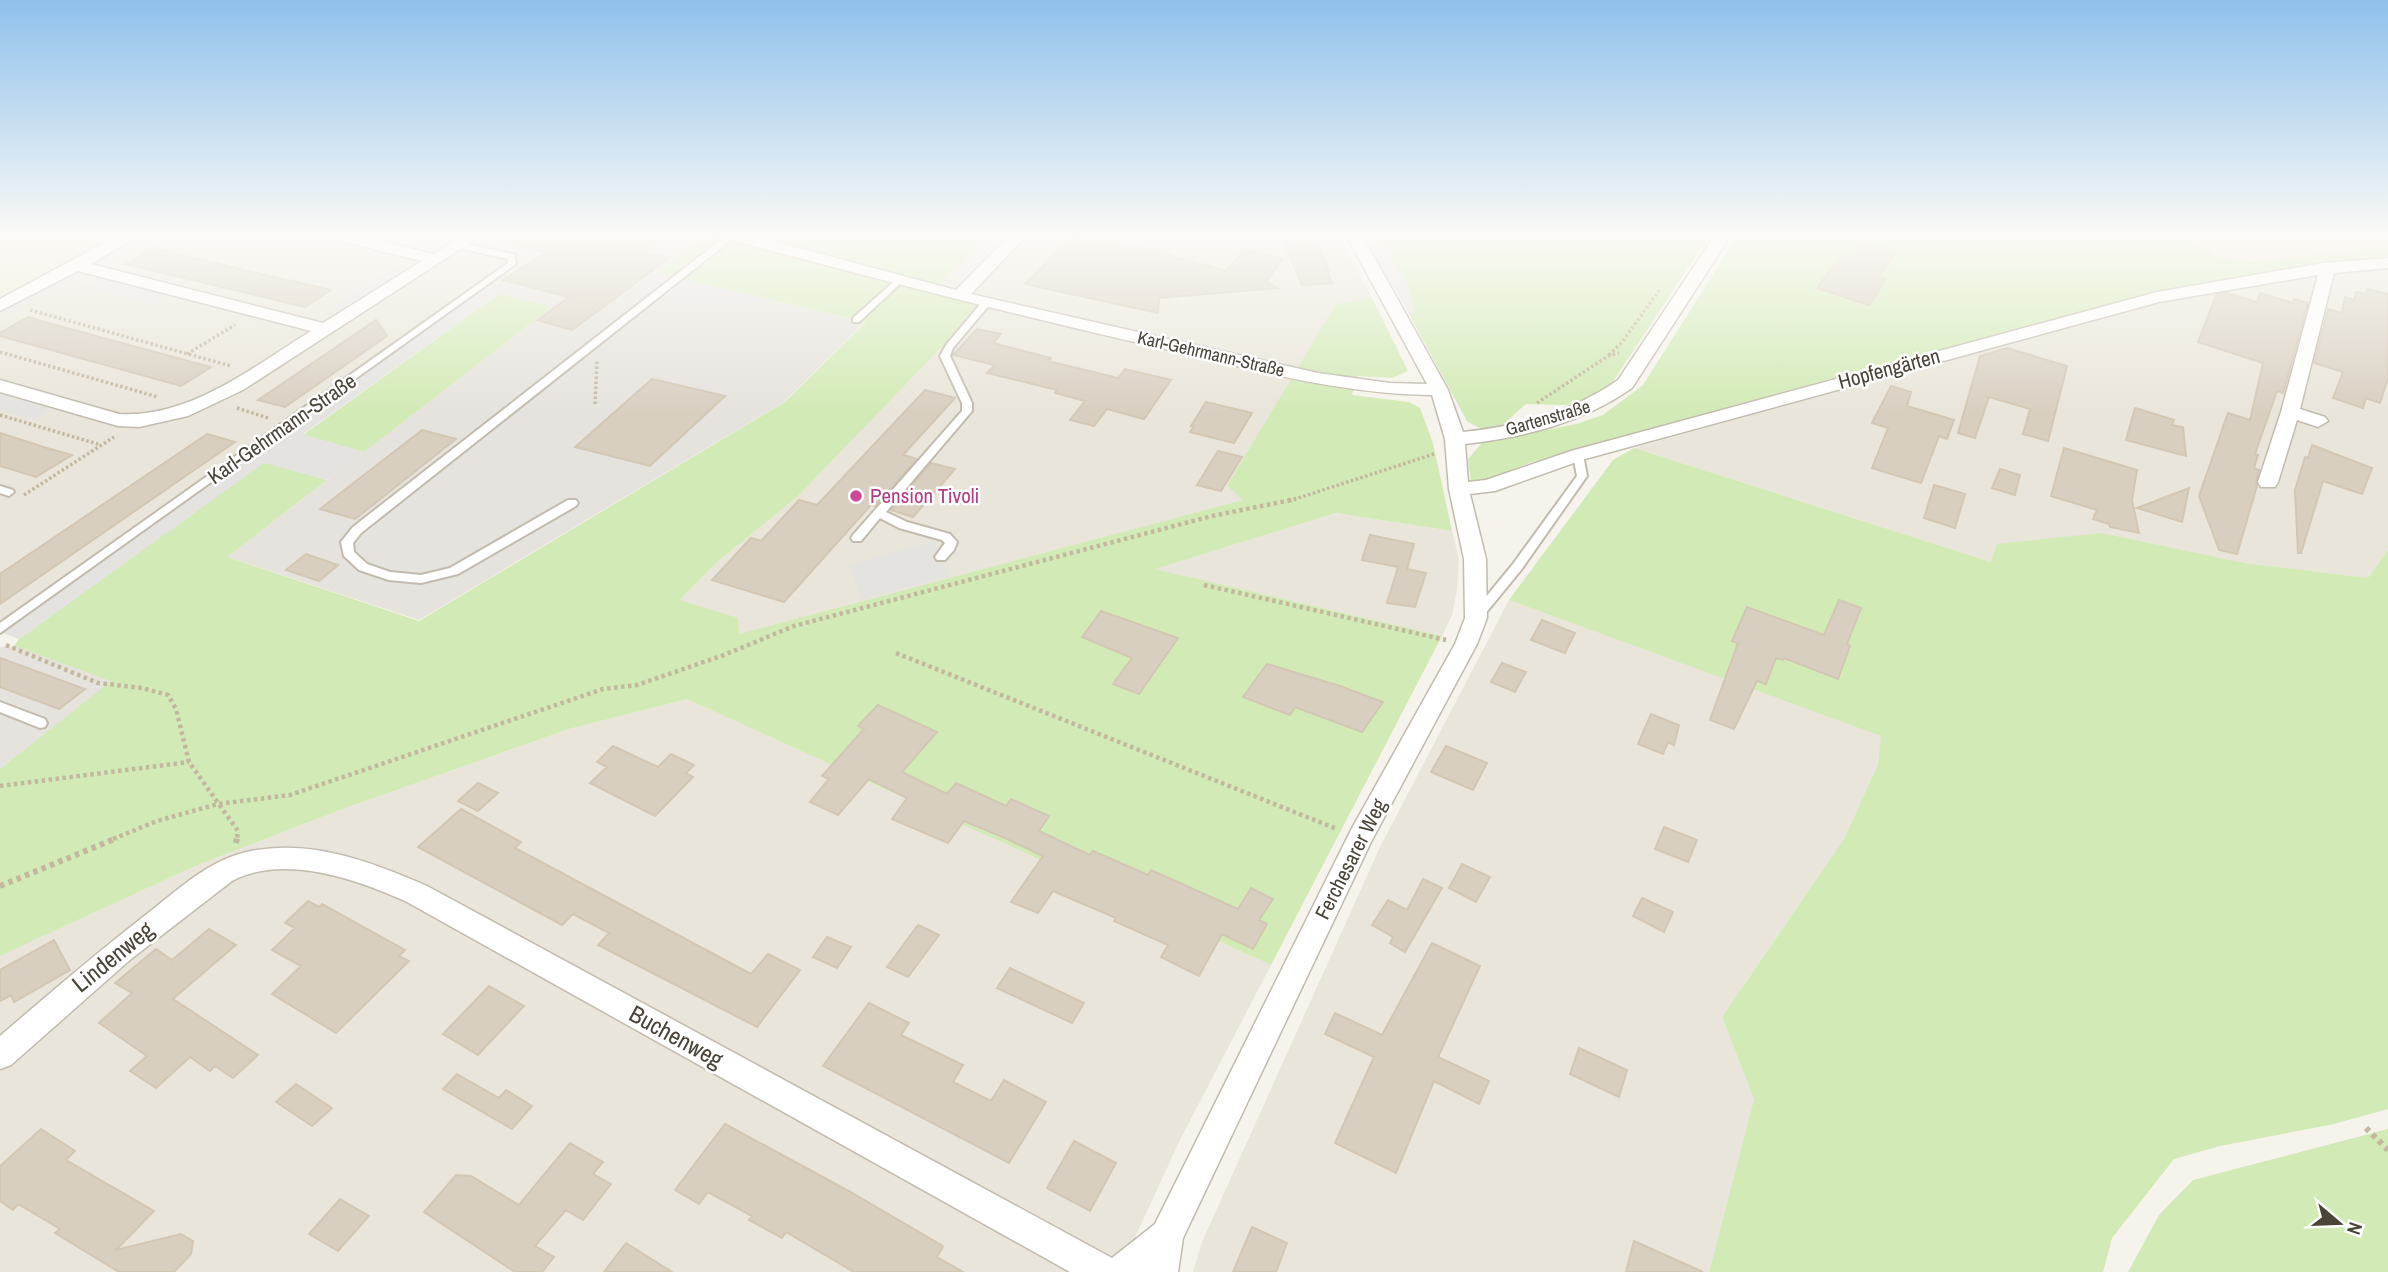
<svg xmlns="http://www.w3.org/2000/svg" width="2388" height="1272" viewBox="0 0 2388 1272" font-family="'Archivo Narrow',sans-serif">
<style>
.residential{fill:#eae5da}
.commercial{fill:#f7ead8}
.industrial{fill:#e6e2dd}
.education{fill:#efe8d6}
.green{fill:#d2eab5}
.parking{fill:#e5e3e0}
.building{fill:#d8cfc1;stroke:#d3c7b4;stroke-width:2}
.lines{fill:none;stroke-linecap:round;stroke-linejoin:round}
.lane-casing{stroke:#c2bbae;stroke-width:4}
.street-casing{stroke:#c2bbae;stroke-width:3}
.path-far2{stroke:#c4b79f;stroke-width:3.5;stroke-dasharray:2.5 2.5;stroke-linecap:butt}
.path-far1{stroke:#c4b79f;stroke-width:4.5;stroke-dasharray:3.5 3.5;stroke-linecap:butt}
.path{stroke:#c4b79f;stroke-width:6;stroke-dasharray:4.5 4.5;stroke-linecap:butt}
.lane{fill:#fff;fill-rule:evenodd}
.street{fill:#fff;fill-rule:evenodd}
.hotel-dot{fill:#d1479c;stroke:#fff;stroke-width:2.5}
.labels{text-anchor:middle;stroke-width:5;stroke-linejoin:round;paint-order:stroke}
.far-street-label{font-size:18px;fill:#4b4439;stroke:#fff}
.street-label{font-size:21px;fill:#4b4439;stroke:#fff}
.hotel-label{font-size:21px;fill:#b23c85;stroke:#fff;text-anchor:start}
.near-street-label{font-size:24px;fill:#4b4439;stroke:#fff}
</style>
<rect width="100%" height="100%" fill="#f6f3ec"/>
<!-- residential -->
<path class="residential" d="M 117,235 L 530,235 L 510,249 L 527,262 L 487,291 L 480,289 L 0,629 L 0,297 Z
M 967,235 L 1338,235 L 1372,298 L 1336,305 L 1227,486 L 1244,500 L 738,635 L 679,601 L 717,562 L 797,497 L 939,350 L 976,306 L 928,293 L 984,240 Z
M 2388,267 L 2388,550 L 2368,578 L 2244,563 L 1991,562 L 1634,448 L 2108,315 L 2200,291 L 2276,278 Z
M 1336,513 L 1452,531 L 1459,559 L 1457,590 L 1452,615 L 1442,636 L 1154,569 Z
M 1509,600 L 1882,735 L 1878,764 L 1844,839 L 1722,1017 L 1754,1099 L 1709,1272 L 1193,1272 L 1202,1242 L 1380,847 Z
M 687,699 L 1271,965 L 1179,1142 L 1119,1272 L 0,1272 L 0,956 L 195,866 L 340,810 L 569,729 Z"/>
<!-- commercial -->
<path class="commercial" d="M 2194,235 L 2388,235 L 2388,248 L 2249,262 L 2218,257 L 2193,243 Z"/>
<!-- industrial -->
<path class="industrial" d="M 530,235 L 707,235 L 659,273 L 865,322 L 784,402 L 419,620 L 227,557 L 551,308 L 487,291 L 527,263 L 509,249 Z
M 14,646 L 112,681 L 0,769 L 0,647 Z"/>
<!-- education -->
<path class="education" d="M 0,235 L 117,235 L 0,297 Z"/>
<!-- green -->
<path class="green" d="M 707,235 L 967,235 L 985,239 L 929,293 L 977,305 L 939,350 L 797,497 L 717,562 L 680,600 L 738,618 L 739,634 L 1243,500 L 1227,486 L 1336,304 L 1372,298 L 1408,371 L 1392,378 L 1357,376 L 1352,395 L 1409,402 L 1420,408 L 1433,443 L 1452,531 L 1336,513 L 1155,569 L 1442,636 L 1271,965 L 687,699 L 569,729 L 340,810 L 195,866 L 0,956 L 0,769 L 111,681 L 14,646 L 19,639 L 264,462 L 327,480 L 227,557 L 419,621 L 785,402 L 866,322 L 658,273 Z
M 1378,235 L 1710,235 L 1610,386 L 1598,396 L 1568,405 L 1526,404 C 1507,419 1496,441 1467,421 L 1409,314 L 1415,312 L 1407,285 Z
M 1738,235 L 2194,235 L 2193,243 L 2218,257 L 2249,262 L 2388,248 L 2388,260 L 2249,276 L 2154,293 L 1529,463 L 1480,483 L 1471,482 L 1468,459 L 1482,443 L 1576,424 L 1603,415 L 1643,385 Z
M 499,294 L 552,307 L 364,452 L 303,435 Z
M 1634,448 L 1991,562 L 1997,544 L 2101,533 L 2244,563 L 2368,578 L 2388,550 L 2388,1109 L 2334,1124 L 2220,1146 L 2174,1159 L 2112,1238 L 2103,1272 L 1709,1272 L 1754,1099 L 1722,1017 L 1844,839 L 1878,764 L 1881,736 L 1509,600 L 1613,460 Z
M 2388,1129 L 2388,1272 L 2128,1272 L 2159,1215 L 2193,1180 Z"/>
<!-- parking -->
<path class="parking" d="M 1364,235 L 1378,235 L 1407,285 L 1416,312 L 1409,314 Z
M 987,238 L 1012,243 L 976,279 L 951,273 Z
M 122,241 L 137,244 L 0,318 L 0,306 Z
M 395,268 L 414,273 L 351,313 L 331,307 Z
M 108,273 L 178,290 L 152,305 L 82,287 Z
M 480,289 L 499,294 L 303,434 L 364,452 L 327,480 L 264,463 L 19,639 L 0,632 Z
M 0,386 L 60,404 L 34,420 L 0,410 Z
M 934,541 L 950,575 L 863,600 L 848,565 Z"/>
<!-- building -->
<path class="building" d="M 512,235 L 665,235 L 642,252 L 669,258 L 572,330 L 537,320 L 569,297 L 503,280 L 546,252 L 511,243 Z
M 1302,235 L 1313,235 L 1330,271 L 1327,271 L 1332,283 L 1302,285 L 1282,237 Z
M 1072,237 L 1132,249 L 1135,246 L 1226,271 L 1245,250 L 1282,259 L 1266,282 L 1277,288 L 1159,298 L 1158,313 L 1025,284 Z
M 1863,243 L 1896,252 L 1879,277 L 1886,279 L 1869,305 L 1817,288 L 1841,257 L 1853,260 Z
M 154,248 L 240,269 L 331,290 L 305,307 L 126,264 Z
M 2367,289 L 2388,294 L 2388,378 L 2380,403 L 2366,398 L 2363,408 L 2333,398 L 2343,372 L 2314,363 L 2328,309 L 2342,313 L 2345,297 L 2354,300 L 2356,292 L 2366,294 Z
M 2226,293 L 2257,302 L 2260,293 L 2293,303 L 2294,299 L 2308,303 L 2283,393 L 2277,391 L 2255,454 L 2258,455 L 2254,468 L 2259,470 L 2256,481 L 2257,486 L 2237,554 L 2219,550 L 2199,496 L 2228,413 L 2250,420 L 2263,363 L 2198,342 L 2216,295 Z
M 28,317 L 59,326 L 211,367 L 181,386 L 0,336 L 0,333 Z
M 376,320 L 387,336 L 285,407 L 258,400 Z
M 977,329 L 1001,334 L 993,343 L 1051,358 L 1048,361 L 1118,378 L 1125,369 L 1171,380 L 1144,419 L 1107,409 L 1094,426 L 1070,420 L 1085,401 L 1055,393 L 1057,390 L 987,373 L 995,365 L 953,355 Z
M 2007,348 L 2067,366 L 2048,441 L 2023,434 L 2030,409 L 1989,397 L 1975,438 L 1958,433 L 1980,356 Z
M 652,379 L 725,396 L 650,466 L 575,447 Z
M 1891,386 L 1911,392 L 1907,406 L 1954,420 L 1947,439 L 1939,436 L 1921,483 L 1872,468 L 1888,428 L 1872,423 Z
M 925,390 L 955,398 L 903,455 L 917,459 L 875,506 L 871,505 L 784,602 L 712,580 L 751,538 L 761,541 L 799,500 L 817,505 Z
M 1206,402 L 1252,413 L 1234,443 L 1190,432 L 1194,426 L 1191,426 Z
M 2135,408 L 2174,420 L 2172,425 L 2183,427 L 2186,456 L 2126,440 Z
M 422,430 L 456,439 L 355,519 L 320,509 Z
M 0,433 L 47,448 L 72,455 L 36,477 L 0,466 Z
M 207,434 L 235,442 L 0,604 L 0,574 Z
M 2312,445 L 2372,468 L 2362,494 L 2323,481 L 2301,553 L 2298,553 L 2295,490 L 2305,457 L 2308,458 Z
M 2064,448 L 2137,470 L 2132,500 L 2139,533 L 2110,527 L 2109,524 L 2093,519 L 2097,510 L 2051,496 Z
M 1218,451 L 1242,457 L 1221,491 L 1197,485 Z
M 931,463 L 955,469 L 913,517 L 891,510 Z
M 2000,469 L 2020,475 L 2015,495 L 1992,488 Z
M 1934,485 L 1965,494 L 1955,528 L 1924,518 Z
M 2189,488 L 2182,522 L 2137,508 Z
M 1370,535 L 1414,544 L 1407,569 L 1426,573 L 1415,607 L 1387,603 L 1398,567 L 1362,560 Z
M 306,554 L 338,565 L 319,581 L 286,570 Z
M 1839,600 L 1861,608 L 1847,644 L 1850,646 L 1838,679 L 1784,658 L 1783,660 L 1776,658 L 1766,684 L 1757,681 L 1734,729 L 1710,720 L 1738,643 L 1732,641 L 1747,607 L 1824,635 Z
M 1101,611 L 1178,638 L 1139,694 L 1113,684 L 1132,658 L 1082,637 Z
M 1542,620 L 1575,633 L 1565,653 L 1531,640 Z
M 0,658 L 85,689 L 59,709 L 0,687 Z
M 1502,663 L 1526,672 L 1515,692 L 1491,682 Z
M 1267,664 L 1340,686 L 1383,702 L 1362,732 L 1295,707 L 1290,715 L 1243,697 Z
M 878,705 L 937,732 L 902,772 L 947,794 L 956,783 L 1006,806 L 1011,799 L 1049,816 L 1039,831 L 1090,855 L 1093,851 L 1148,875 L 1151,870 L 1238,909 L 1251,888 L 1273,899 L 1259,920 L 1267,924 L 1253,949 L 1222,934 L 1199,976 L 1161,957 L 1168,945 L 1114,921 L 1116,918 L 1053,891 L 1038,913 L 1011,902 L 1043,856 L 1005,838 L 964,821 L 948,843 L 892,819 L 907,798 L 869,779 L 838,815 L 810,802 L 829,779 L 822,776 L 864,729 L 858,726 Z
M 1651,714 L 1679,725 L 1674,745 L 1668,742 L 1663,754 L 1638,744 Z
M 613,746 L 658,767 L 671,754 L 694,765 L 686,773 L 693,777 L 655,816 L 590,783 L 607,767 L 597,762 Z
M 1446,746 L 1487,763 L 1473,790 L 1431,772 Z
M 478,783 L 498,793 L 478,811 L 458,801 Z
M 461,809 L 521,842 L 515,848 L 751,974 L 768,954 L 800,970 L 757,1027 L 598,945 L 609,933 L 573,914 L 562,925 L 418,847 Z
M 1664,827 L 1697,840 L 1688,862 L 1655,849 Z
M 1462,864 L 1490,877 L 1476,902 L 1449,888 Z
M 1423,879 L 1442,888 L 1405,952 L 1390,943 L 1393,937 L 1372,925 L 1388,900 L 1407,910 Z
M 1642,898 L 1673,912 L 1664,932 L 1633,916 Z
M 308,901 L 319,907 L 322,904 L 405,950 L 399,956 L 409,961 L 336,1033 L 272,994 L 301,966 L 272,950 L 295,928 L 285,923 Z
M 918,925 L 939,935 L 908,977 L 887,967 Z
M 209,929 L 236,945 L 173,999 L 258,1055 L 233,1078 L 215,1066 L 210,1071 L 190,1057 L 156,1088 L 130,1071 L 147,1056 L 99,1023 L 132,993 L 115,983 L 156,949 L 172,960 Z
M 827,937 L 851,947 L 837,968 L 813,957 Z
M 54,940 L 70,970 L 14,1002 L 11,995 L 0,1001 L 0,970 Z
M 1432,943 L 1480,966 L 1438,1057 L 1489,1081 L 1479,1104 L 1434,1081 L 1396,1173 L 1335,1143 L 1374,1057 L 1325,1034 L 1335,1013 L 1382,1035 Z
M 1010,968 L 1084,1003 L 1072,1023 L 997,988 Z
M 489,986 L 524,1006 L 478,1055 L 443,1034 Z
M 869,1003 L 909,1023 L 901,1035 L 963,1065 L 953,1082 L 991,1101 L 1004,1080 L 1046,1102 L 1009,1163 L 823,1066 Z
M 1579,1048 L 1627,1070 L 1619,1097 L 1570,1074 Z
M 457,1074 L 499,1098 L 506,1090 L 532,1106 L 512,1129 L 443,1089 Z
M 296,1084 L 332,1108 L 312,1126 L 276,1102 Z
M 725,1124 L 849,1191 L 943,1246 L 937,1257 L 963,1272 L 854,1272 L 786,1232 L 782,1238 L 749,1220 L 752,1216 L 708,1192 L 699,1204 L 675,1190 Z
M 41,1129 L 75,1151 L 66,1160 L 154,1211 L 116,1250 L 181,1234 L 193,1241 L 191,1254 L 174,1272 L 119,1272 L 55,1233 L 60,1229 L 18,1204 L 13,1210 L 0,1201 L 0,1166 Z
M 1074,1141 L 1116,1163 L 1090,1211 L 1047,1188 Z
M 570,1143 L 603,1162 L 593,1174 L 611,1184 L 583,1220 L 566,1210 L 535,1246 L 554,1257 L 542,1272 L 515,1272 L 424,1212 L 456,1175 L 471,1176 L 519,1205 Z
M 340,1199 L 369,1216 L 338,1251 L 309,1234 Z
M 1252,1227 L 1287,1243 L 1276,1272 L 1233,1272 Z
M 1634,1241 L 1703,1272 L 1626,1272 Z
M 626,1243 L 672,1272 L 604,1272 Z"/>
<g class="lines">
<!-- lane casing -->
<g class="lane-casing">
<path id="lane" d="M 727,235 L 736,236 L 361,533 L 353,543 L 354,552 L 367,564 L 390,572 L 421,575 L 450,568 L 568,500 L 576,500 L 578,503 L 576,506 L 458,574 L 421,583 L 389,580 L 359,570 L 344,556 L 341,542 L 353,527 Z
M 458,242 L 515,255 L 516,264 L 0,633 L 0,623 L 508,263 L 508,259 L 455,247 L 455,243 Z
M 898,278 L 901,279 L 901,283 L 859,322 L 853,322 L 853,318 Z
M 986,300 L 991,303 L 953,348 L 950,356 L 972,403 L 972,411 L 886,512 L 907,522 L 950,534 L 957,542 L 954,550 L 945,560 L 937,560 L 935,557 L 945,543 L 942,540 L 899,528 L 880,518 L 861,541 L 853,541 L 851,538 L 853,535 L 962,411 L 962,403 L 940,356 L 946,345 L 983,301 Z
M 1578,452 L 1583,455 L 1587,476 L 1521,570 L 1480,620 L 1472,620 L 1470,617 L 1472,614 L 1513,564 L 1577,476 L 1573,455 Z
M 0,486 L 13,490 L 14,492 L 9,496 L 0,493 Z
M 0,702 L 45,719 L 47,723 L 45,727 L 40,728 L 0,712 Z"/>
</g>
<!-- street casing -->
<g class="street-casing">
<path id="street" d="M 119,235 L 140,235 L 91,264 L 323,323 L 422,261 L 328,238 L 326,235 L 356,235 L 434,254 L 462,235 L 482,235 L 243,390 L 188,416 L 139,427 L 118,426 L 0,392 L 0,380 L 119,414 C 190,418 253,367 311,331 L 78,271 L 0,311 L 0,299 Z
M 722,235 L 750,235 L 956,290 L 1010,235 L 1027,235 L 971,294 L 1318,373 L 1390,383 L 1427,384 L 1346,235 L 1362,235 L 1448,390 L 1463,432 C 1519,426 1571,413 1618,380 L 1715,235 L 1731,235 L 1632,388 C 1582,423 1525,437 1465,444 L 1468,482 L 1486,480 L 1571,451 L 2157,292 L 2323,263 L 2388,258 L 2388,268 L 2334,273 L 2300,409 L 2325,417 L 2328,421 L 2318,427 L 2297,420 L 2278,482 L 2275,487 L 2261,487 L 2258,482 L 2281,412 L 2318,275 L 2159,302 L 1585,459 L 1495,491 L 1470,494 L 1486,559 L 1487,618 L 1477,644 L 1371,842 L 1183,1238 L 1178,1272 L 1070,1272 L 407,902 C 359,880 284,853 232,881 L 131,959 L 11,1065 L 0,1069 L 0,1036 C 50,993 100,950 152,910 C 181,887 209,861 246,852 C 309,838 370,861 427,886 L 1112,1258 L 1155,1224 L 1351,830 L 1455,644 L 1465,618 L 1464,559 L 1449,489 L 1445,439 L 1432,395 C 1339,394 1251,369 1161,348 C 1014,315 870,277 724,238 Z"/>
</g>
<!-- path-far2 -->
<path class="path-far2" d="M 150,242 L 162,235
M 30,310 L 231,366
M 0,352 L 158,397
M 187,354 L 235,325
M 1609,355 L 1622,342 L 1661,288
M 1537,403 L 1608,356 L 1619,353
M 595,404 L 597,361
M 237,408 L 268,418
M 0,415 L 101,445
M 24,495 L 114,437
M 1289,501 L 1434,454"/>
<!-- path-far1 -->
<path class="path-far1" d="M 1204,585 L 1446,640
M 6,645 L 98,683 L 142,688 L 168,695 L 176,709 L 189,762 L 238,831 L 237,839
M 896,653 L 1337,829
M 0,786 L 189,762
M 113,839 L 157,821 L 218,804 L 290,795 L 603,689 L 637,685 L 724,655 L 794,626 L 1212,516 L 1296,499"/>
<!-- path -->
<path class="path" d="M 236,843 L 237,838
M 0,886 L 117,838
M 2366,1128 L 2388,1150"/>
<!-- lane -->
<use href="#lane" class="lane"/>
<!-- street -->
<use href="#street" class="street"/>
</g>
<!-- sky -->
<linearGradient id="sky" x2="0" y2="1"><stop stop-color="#8fc1ec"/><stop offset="0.57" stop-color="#fbfaf6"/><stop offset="1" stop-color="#fbfaf6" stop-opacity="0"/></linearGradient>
<rect width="2388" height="413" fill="url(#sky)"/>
<!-- markers -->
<circle class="hotel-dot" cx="856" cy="496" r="7"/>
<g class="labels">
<!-- far-street labels -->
<g class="far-street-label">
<text transform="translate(1211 354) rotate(13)" y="6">Karl-Gehrmann-Straße</text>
<text transform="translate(1548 418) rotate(-16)" y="6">Gartenstraße</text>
</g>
<!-- street labels -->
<g class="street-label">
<text transform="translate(1889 369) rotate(-15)" y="7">Hopfengärten</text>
<text transform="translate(282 429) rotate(-35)" y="7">Karl-Gehrmann-Straße</text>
<text transform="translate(1351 859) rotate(-63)" y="7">Ferchesarer Weg</text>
</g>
<!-- hotel labels -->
<g class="hotel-label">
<text x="870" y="503">Pension Tivoli</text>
</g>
<!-- near-street labels -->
<g class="near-street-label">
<text transform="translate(113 957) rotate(-39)" y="8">Lindenweg</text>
<text transform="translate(676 1037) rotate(29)" y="8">Buchenweg</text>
</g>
</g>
<!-- north arrow -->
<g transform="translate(2339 1223) rotate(109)" stroke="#ffffff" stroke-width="5" paint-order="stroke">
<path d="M0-5L12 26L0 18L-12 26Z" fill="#4b4439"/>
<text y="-10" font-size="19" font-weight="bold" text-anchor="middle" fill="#4b4439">N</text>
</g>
</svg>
